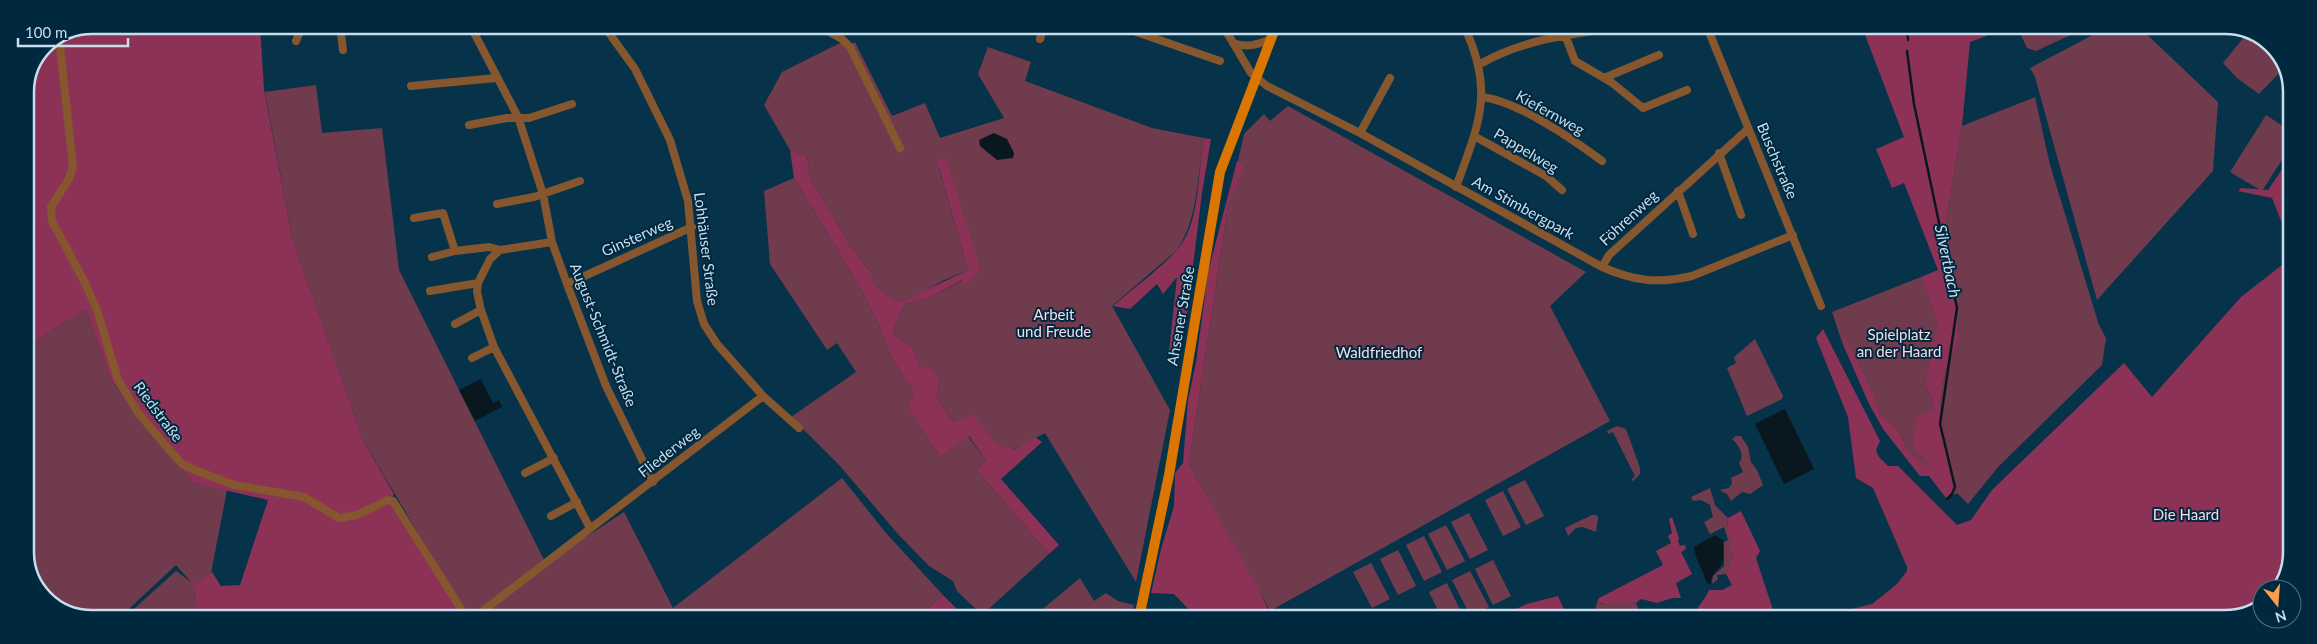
<svg xmlns="http://www.w3.org/2000/svg" width="2317" height="644" viewBox="0 0 2317 644" font-family="Lato,sans-serif">
<style>
.green{fill:#713b4e}
.forest{fill:#8d3257}
.water{fill:#09171f}
.lines{fill:none;stroke-linecap:round;stroke-linejoin:round}
.stream{stroke:#09171f;stroke-width:2.5}
.minor{stroke:#86562e;stroke-width:8}
.major{stroke:#db7700;stroke-width:10}
.labels{text-anchor:middle;stroke-width:4;stroke-linejoin:round;paint-order:stroke}
.street-label{font-size:15px;fill:#c8deed;stroke:#00283f}
.park-label{font-size:15px;fill:#f7dbe3;stroke:#00283f}
.water-label{font-size:16px;font-style:italic;fill:#c8deed;stroke:#00283f}
.rim{fill:none;stroke:#c8deed;stroke-width:2.5}
</style>
<rect width="100%" height="100%" fill="#07334a"/>
<!-- green -->
<path class="green" d="M 2017,27 L 2088,27 L 2036,51 L 2027,48 Z
M 2108,27 L 2139,27 L 2218,102 L 2213,171 L 2097,300 L 2035,77 L 2030,68 Z
M 2249,31 L 2276,48 L 2284,68 L 2259,94 L 2237,78 L 2223,63 Z
M 842,42 L 847,46 L 855,42 L 892,116 L 925,103 L 940,138 L 1004,118 L 978,74 L 988,47 L 1031,62 L 1025,81 L 1152,128 L 1204,138 C 1197,176 1199,217 1177,250 L 1112,306 L 1170,410 L 1136,582 L 1045,433 L 1013,450 L 996,443 L 974,416 L 953,422 L 937,397 L 939,381 L 920,366 L 912,346 L 893,334 L 899,315 L 905,304 L 928,299 L 963,280 L 964,285 L 981,271 L 937,162 L 968,270 L 942,281 L 922,293 L 903,301 L 893,299 L 874,284 L 872,274 L 851,247 L 810,177 L 807,156 L 790,150 L 764,105 L 782,72 Z
M 316,85 L 322,133 L 382,128 L 399,270 L 544,560 L 477,613 L 472,615 L 465,612 L 364,442 L 292,237 L 265,92 Z
M 2035,97 L 2050,165 L 2099,325 L 2106,338 L 2102,365 L 1999,466 L 1968,504 L 1957,493 L 1949,460 L 1940,406 L 1945,373 L 1959,337 L 1958,316 L 1948,272 L 1949,260 L 1945,229 L 1962,126 Z
M 1288,106 L 1586,272 L 1550,306 L 1610,421 L 1270,611 L 1189,464 L 1228,206 L 1244,134 L 1264,114 L 1270,121 Z
M 2266,115 L 2292,132 L 2292,144 L 2262,191 L 2230,172 Z
M 794,178 L 857,282 L 882,332 L 891,357 L 915,395 L 906,405 L 940,457 L 968,436 L 986,461 L 976,469 L 1049,554 L 982,615 L 957,591 L 953,581 L 929,566 L 897,533 L 840,466 L 791,417 L 856,372 L 837,343 L 827,350 L 770,264 L 764,191 Z
M 1921,277 L 1935,313 L 1942,314 L 1925,385 L 1932,400 L 1933,409 L 1927,468 L 1908,450 L 1900,432 L 1880,414 L 1875,397 L 1845,337 L 1842,342 L 1832,312 Z
M 86,310 L 111,380 L 193,483 L 227,490 L 211,573 L 194,584 L 196,617 L 125,617 L 176,571 L 191,582 L 176,565 L 120,617 L 74,617 L 41,596 L 25,557 L 25,347 Z
M 1755,339 L 1783,396 L 1782,399 L 1747,416 L 1727,368 L 1736,363 L 1734,357 Z
M 1617,426 L 1626,429 L 1640,468 L 1640,474 L 1633,481 L 1631,480 L 1635,476 L 1613,432 L 1608,434 L 1607,431 Z
M 1736,436 L 1741,436 L 1748,447 L 1751,462 L 1757,470 L 1763,485 L 1750,494 L 1742,492 L 1731,501 L 1727,494 L 1719,490 L 1729,488 L 1732,483 L 1731,478 L 1743,472 L 1739,463 C 1745,455 1739,445 1732,439 Z
M 842,478 L 885,532 L 943,595 L 916,618 L 479,617 L 569,548 L 624,512 L 673,608 Z
M 1525,480 L 1544,516 L 1526,525 L 1507,489 Z
M 1710,488 L 1715,505 L 1728,518 C 1727,531 1729,529 1732,539 C 1734,546 1730,549 1733,556 L 1726,574 L 1717,575 L 1718,579 L 1712,584 L 1713,576 L 1724,566 L 1724,542 L 1728,540 L 1724,527 L 1710,534 L 1704,522 L 1713,517 L 1710,505 L 1701,500 L 1693,501 L 1691,497 Z
M 1503,491 L 1521,527 L 1503,536 L 1485,500 Z
M 1469,513 L 1488,550 L 1470,559 L 1451,522 Z
M 1592,515 L 1597,515 L 1598,518 L 1596,532 L 1583,527 L 1576,528 L 1568,536 L 1565,528 Z
M 1446,525 L 1465,561 L 1447,570 L 1428,534 Z
M 1424,536 L 1442,572 L 1424,581 L 1406,545 Z
M 1398,550 L 1416,586 L 1398,595 L 1380,559 Z
M 1493,560 L 1511,596 L 1493,605 L 1475,569 Z
M 1371,563 L 1390,599 L 1372,608 L 1353,572 Z
M 1470,571 L 1489,607 L 1471,617 L 1452,580 Z
M 1080,578 L 1094,601 L 1106,593 L 1118,601 L 1134,605 L 1131,618 L 1032,618 Z
M 1447,583 L 1464,618 L 1442,618 L 1429,592 Z
M 1627,601 L 1636,603 L 1642,618 L 1619,618 L 1595,611 L 1597,602 L 1601,604 Z"/>
<!-- forest -->
<path class="forest" d="M 128,25 L 260,25 L 264,89 L 292,237 L 364,442 L 394,494 L 392,499 L 461,617 L 196,617 L 194,584 L 212,572 L 221,586 L 240,585 L 268,500 L 193,483 L 111,380 L 86,310 L 25,347 L 25,91 L 45,44 L 73,33 Z
M 1862,27 L 2008,28 L 1970,42 L 1962,126 L 1945,229 L 1949,260 L 1948,272 L 1958,316 L 1959,338 L 1945,373 L 1940,406 L 1949,460 L 1957,493 L 1946,498 L 1929,476 L 1920,476 L 1883,429 L 1869,404 L 1842,342 L 1845,336 L 1875,397 L 1880,414 L 1900,432 L 1908,450 L 1927,467 L 1927,461 L 1913,447 L 1916,418 L 1933,409 L 1932,400 L 1925,385 L 1938,322 L 1921,277 L 1938,270 L 1904,183 L 1892,188 L 1876,149 L 1904,137 Z
M 1204,138 L 1211,139 L 1202,193 L 1186,323 L 1176,353 L 1169,351 L 1177,277 L 1163,294 L 1157,284 L 1130,309 L 1113,306 C 1133,288 1171,262 1184,240 C 1200,213 1198,169 1204,138 Z
M 790,150 L 807,156 L 810,177 L 851,247 L 872,274 L 874,284 L 893,299 L 903,301 L 968,270 L 937,161 L 946,158 L 981,271 L 964,286 L 962,280 L 928,299 L 905,304 L 899,315 L 893,334 L 912,346 L 920,366 L 933,369 L 939,381 L 937,397 L 953,422 L 974,415 L 996,443 L 1014,450 L 1035,437 L 1042,442 L 1001,479 L 1059,545 L 1049,554 L 976,469 L 986,461 L 969,436 L 940,457 L 906,405 L 915,395 L 891,357 L 882,332 L 857,282 L 794,178 Z
M 2292,155 L 2291,228 L 2281,221 L 2272,198 L 2238,191 L 2241,188 L 2268,190 Z
M 1237,161 L 1244,166 L 1228,206 L 1189,464 L 1258,588 L 1272,618 L 1197,618 L 1174,594 L 1151,593 L 1161,549 L 1174,506 L 1175,473 L 1183,463 L 1188,400 L 1196,363 L 1208,272 Z
M 2291,258 L 2290,570 L 2277,589 L 2262,589 L 2262,607 L 2226,619 L 1812,619 L 1872,604 L 1897,584 L 1907,571 L 1907,567 L 1873,488 L 1856,478 L 1848,417 L 1816,338 L 1823,329 L 1880,441 L 1876,450 L 1879,457 L 1888,466 L 1898,466 L 1957,525 L 1971,520 L 1992,490 L 2124,363 L 2152,397 L 2241,297 Z
M 1741,511 L 1760,551 L 1756,558 L 1776,619 L 1694,618 C 1696,606 1705,601 1709,590 L 1722,590 L 1732,585 L 1726,574 L 1733,556 L 1730,550 L 1732,539 L 1728,532 L 1728,518 Z
M 1672,517 L 1679,538 L 1678,541 L 1680,546 L 1685,545 L 1686,549 L 1681,552 L 1692,574 L 1676,583 L 1681,598 L 1672,598 L 1657,603 L 1641,599 L 1636,603 C 1624,601 1608,607 1597,602 L 1599,598 L 1663,565 L 1656,551 L 1671,543 L 1668,536 L 1672,533 L 1669,519 Z
M 943,595 L 956,608 L 945,618 L 916,618 Z
M 1558,596 L 1565,612 L 1597,618 L 1496,618 L 1527,604 Z"/>
<!-- water -->
<path class="water" d="M 994,133 L 1007,139 L 1014,153 L 1013,158 L 997,160 L 980,146 L 979,140 Z
M 481,379 L 493,403 L 499,400 L 502,407 L 475,421 L 459,390 Z
M 1785,409 L 1814,469 L 1784,484 L 1755,424 Z
M 1715,535 L 1723,540 C 1723,548 1725,558 1721,565 C 1716,573 1711,574 1711,584 L 1707,583 L 1694,551 L 1694,547 Z"/>
<g class="lines">
<!-- stream -->
<path class="stream" d="M 1907,27 L 1908,40
M 1907,51 L 1914,104 L 1957,308 L 1940,424 L 1955,487 L 1952,494 L 1947,499"/>
<!-- minor -->
<path class="minor" d="M 340,25 L 343,50
M 470,25 L 518,117 L 543,194 L 552,242 L 567,284 L 606,386 L 653,482
M 604,26 L 635,69 L 670,140 L 688,201 L 697,301 L 704,324 L 717,344 L 763,396 L 799,428
M 819,26 L 842,39 L 850,47 L 900,148
M 1119,26 L 1220,61
M 1223,26 L 1251,73 L 1267,86 L 1360,133 L 1602,267 C 1634,281 1657,284 1692,276 L 1793,235
M 1558,26 L 1562,35 L 1567,40 L 1575,61 L 1611,82 L 1643,108 L 1687,90
M 1707,27 L 1821,306
M 395,31 L 453,25
M 59,38 L 73,166 L 69,179 L 51,207 L 52,221 L 85,283 L 97,310 L 118,380 L 139,414 L 171,452 L 182,464 L 195,470 L 234,485 L 304,497 L 339,518 L 357,515 L 388,500 L 393,501 L 466,617
M 1040,39 L 1044,26
M 296,41 L 300,31 L 307,25
M 1233,43 C 1247,48 1257,45 1271,39
M 1480,64 C 1524,39 1571,34 1621,27
M 1604,78 L 1659,55
M 411,86 L 496,78
M 1481,97 C 1516,100 1574,140 1602,161
M 469,125 L 507,118 L 529,118 L 572,104
M 1360,133 L 1390,78
M 1474,136 L 1546,176 L 1562,190
M 1719,153 L 1741,215
M 1456,187 C 1479,124 1495,91 1464,26
M 1678,191 L 1693,234
M 497,204 L 534,197 L 580,181
M 414,218 L 443,213 L 455,251 L 489,247 L 500,250 L 552,242
M 500,250 L 490,259 L 478,283 L 477,292 L 481,310 L 494,347 L 590,528
M 432,257 L 455,251
M 1602,267 L 1609,255 L 1748,129
M 567,284 L 692,227
M 430,291 L 478,283
M 455,324 L 481,310
M 472,358 L 494,347
M 525,473 L 554,458
M 551,516 L 577,502
M 475,617 L 763,396"/>
<!-- major -->
<path class="major" d="M 1139,618 L 1169,475 L 1220,172 L 1276,26"/>
</g>
<g class="labels">
<!-- street labels -->
<g class="street-label">
<text transform="translate(1550 113) rotate(29)" y="5">Kiefernweg</text>
<text transform="translate(1526 151) rotate(31)" y="5">Pappelweg</text>
<text transform="translate(1777 161) rotate(67)" y="5">Buschstraße</text>
<text transform="translate(1523 208) rotate(29)" y="5">Am Stimbergpark</text>
<text transform="translate(1629 218) rotate(-43)" y="5">Föhrenweg</text>
<text transform="translate(637 237) rotate(-24)" y="5">Ginsterweg</text>
<text transform="translate(706 249) rotate(83)" y="5">Lohhäuser Straße</text>
<text transform="translate(1181 316) rotate(-80)" y="5">Ahsener Straße</text>
<text transform="translate(603 335) rotate(68)" y="5">August-Schmidt-Straße</text>
<text transform="translate(158 412) rotate(53)" y="5">Riedstraße</text>
<text transform="translate(669 452) rotate(-38)" y="5">Fliederweg</text>
</g>
<!-- park labels -->
<g class="park-label">
<text x="1054" y="320">Arbeit<tspan x="1054" dy="17">und Freude</tspan></text>
<text x="1899" y="340">Spielplatz<tspan x="1899" dy="17">an der Haard</tspan></text>
<text x="1379" y="358">Waldfriedhof</text>
<text x="2186" y="520">Die Haard</text>
</g>
<!-- water labels -->
<g class="water-label">
<text transform="translate(1948 261) rotate(78)" y="6">Silvertbach</text>
</g>
</g>
<!-- crop -->
<path d="M0 0H2317V644H0ZM92 34H2225A58 58 0 0 1 2283 92V552A58 58 0 0 1 2225 610H92A58 58 0 0 1 34 552V92A58 58 0 0 1 92 34Z" fill="#00283f" fill-rule="evenodd"/>
<path class="rim" d="M92 34H2225A58 58 0 0 1 2283 92V552A58 58 0 0 1 2225 610H92A58 58 0 0 1 34 552V92A58 58 0 0 1 92 34Z"/>
<!-- north arrow -->
<g transform="translate(2277 604) rotate(163)"><circle r="24" fill="#00283f" stroke="#507185"/>
<path d="M0-4L9 19L0 12L-9 19Z" fill="#fb9e50"/>
<text y="-8" font-size="14" font-weight="bold" text-anchor="middle" fill="#c8deed">N</text>
</g>
<!-- scale -->
<path d="M18 38v8h110v-8" fill="none" stroke="#c8deed" stroke-width="2.5"/>
<text x="25" y="38" font-size="15" fill="#c8deed" stroke="#00283f" stroke-width="4" paint-order="stroke">100 m</text>
</svg>
